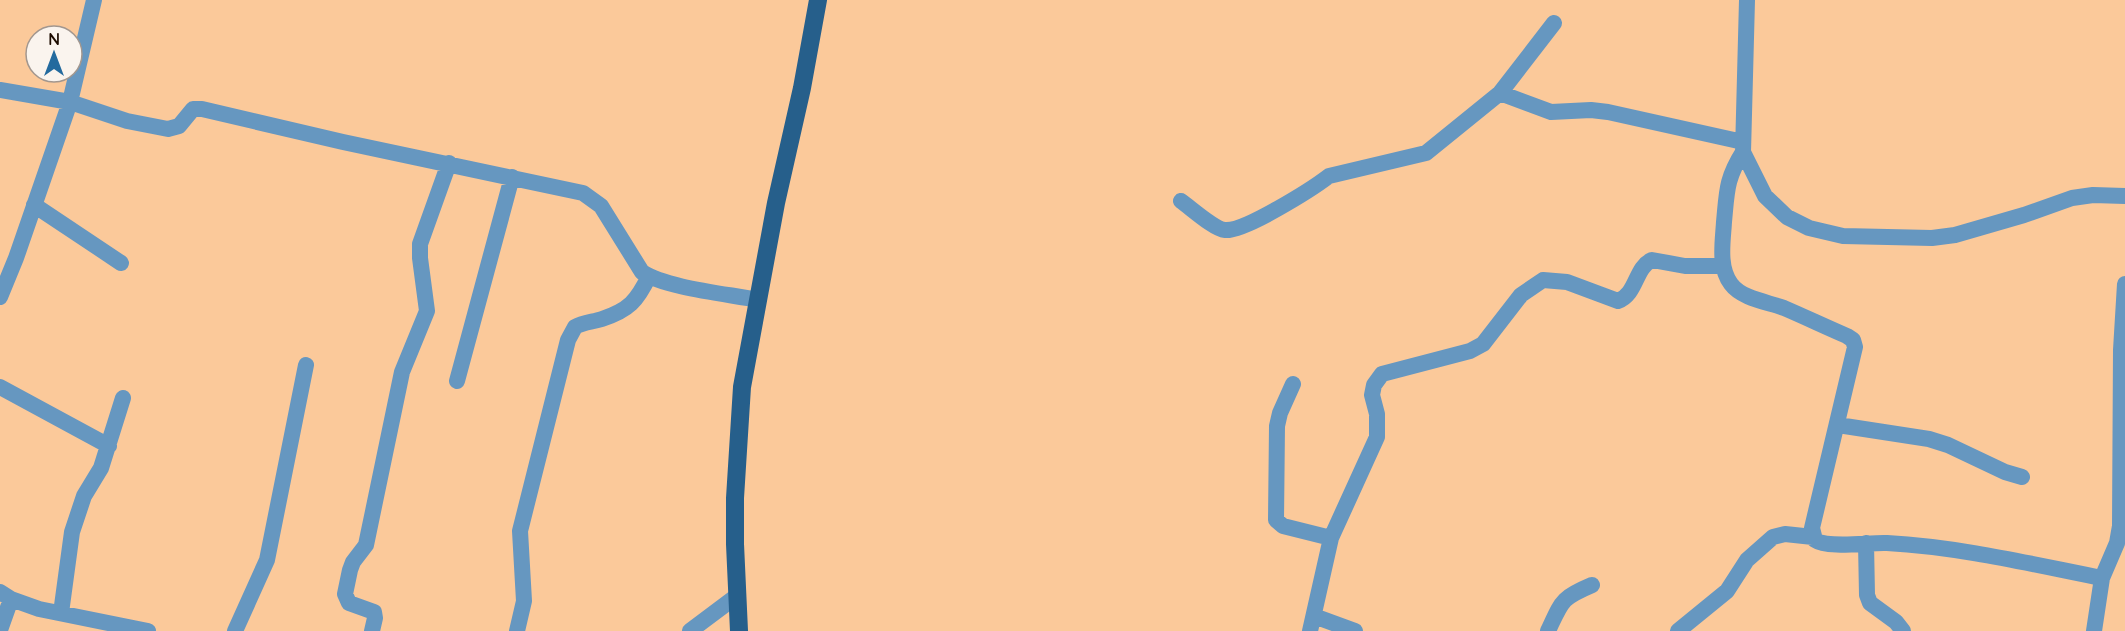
<svg xmlns="http://www.w3.org/2000/svg" width="2125" height="631" viewBox="0 0 2125 631" font-family="Quicksand,sans-serif">
<style>
.lines{fill:none;stroke-linecap:round;stroke-linejoin:round}
.minor{stroke:#6697c0;stroke-width:16}
.major{stroke:#265f8b;stroke-width:18}
</style>
<rect width="100%" height="100%" fill="#fbc99a"/>
<g class="lines">
<!-- minor -->
<path class="minor" d="M 1747,0 L 1743,152 L 1765,196 L 1787,217 L 1809,228 L 1843,236 L 1932,238 L 1955,235 L 2024,215 L 2072,198 L 2093,195 L 2125,196
M 0,90 L 70,102 L 127,121 L 168,129 L 179,126 L 193,109 L 202,109 L 343,142 L 583,193 L 601,206 L 642,272 C 666,288 728,294 758,300
M 1500,93 L 1554,23
M 1743,152 C 1726,179 1727,191 1724,222 C 1723,241 1718,267 1731,284 C 1742,299 1768,302 1784,308 C 1805,317 1826,327 1847,336 L 1853,340 L 1855,347 L 1812,528 L 1815,540 C 1828,549 1870,542 1887,543 C 1960,547 2031,564 2102,578
M 1181,201 C 1191,208 1214,229 1225,230 C 1244,232 1312,189 1329,176 L 1426,153 L 1500,93 L 1551,112 L 1591,110 L 1608,112 L 1743,142
M 34,205 L 121,263
M 0,297 L 16,258 L 70,102 L 94,0
M 457,381 L 512,177
M 1293,384 L 1280,413 L 1277,426 L 1276,520 L 1283,526 L 1331,538 L 1310,631
M 0,387 L 109,446
M 1838,425 L 1929,439 L 1948,445 L 2005,472 L 2022,477
M 1331,538 L 1377,437 L 1377,414 L 1372,395 L 1374,385 L 1382,374 L 1470,351 L 1483,344 L 1521,295 L 1543,280 L 1567,282 L 1618,301 C 1637,294 1635,267 1652,260 L 1685,266 L 1723,266
M 1866,543 L 1867,595 L 1870,603 L 1896,622 L 1903,631
M 0,592 L 11,599 L 39,609 L 148,631
M 61,613 L 72,532 L 84,496 L 101,468 L 123,398
M 1314,616 L 1355,631
M 0,630 L 11,599
M 235,631 L 267,560 L 306,365
M 372,631 L 375,618 L 374,612 L 349,603 L 345,594 L 350,570 L 353,562 L 366,545 L 402,372 L 427,311 L 420,258 L 420,244 L 449,163
M 517,631 L 524,601 L 520,531 L 568,340 L 575,327 C 583,322 593,322 602,319 C 629,310 637,301 649,276
M 690,631 L 738,595
M 1548,631 C 1562,601 1561,598 1592,585
M 1678,631 L 1727,591 L 1747,560 L 1773,537 L 1785,534 L 1813,537
M 2094,631 L 2102,578 L 2117,543 L 2120,526 L 2121,350 L 2125,284"/>
<!-- major -->
<path class="major" d="M 739,631 L 735,544 L 735,498 L 742,387 L 776,203 L 802,88 L 818,0"/>
</g>
<!-- north arrow -->
<g transform="translate(54 54)"><circle r="28" fill="#faf4ee" stroke="#a2978f" stroke-width="1.5"/>
<path d="M0-4.5L10 22L0 15L-10 22Z" fill="#236a9e"/>
<text y="-9" font-size="16" font-weight="bold" text-anchor="middle" fill="#1d0c00">N</text>
</g>
</svg>
